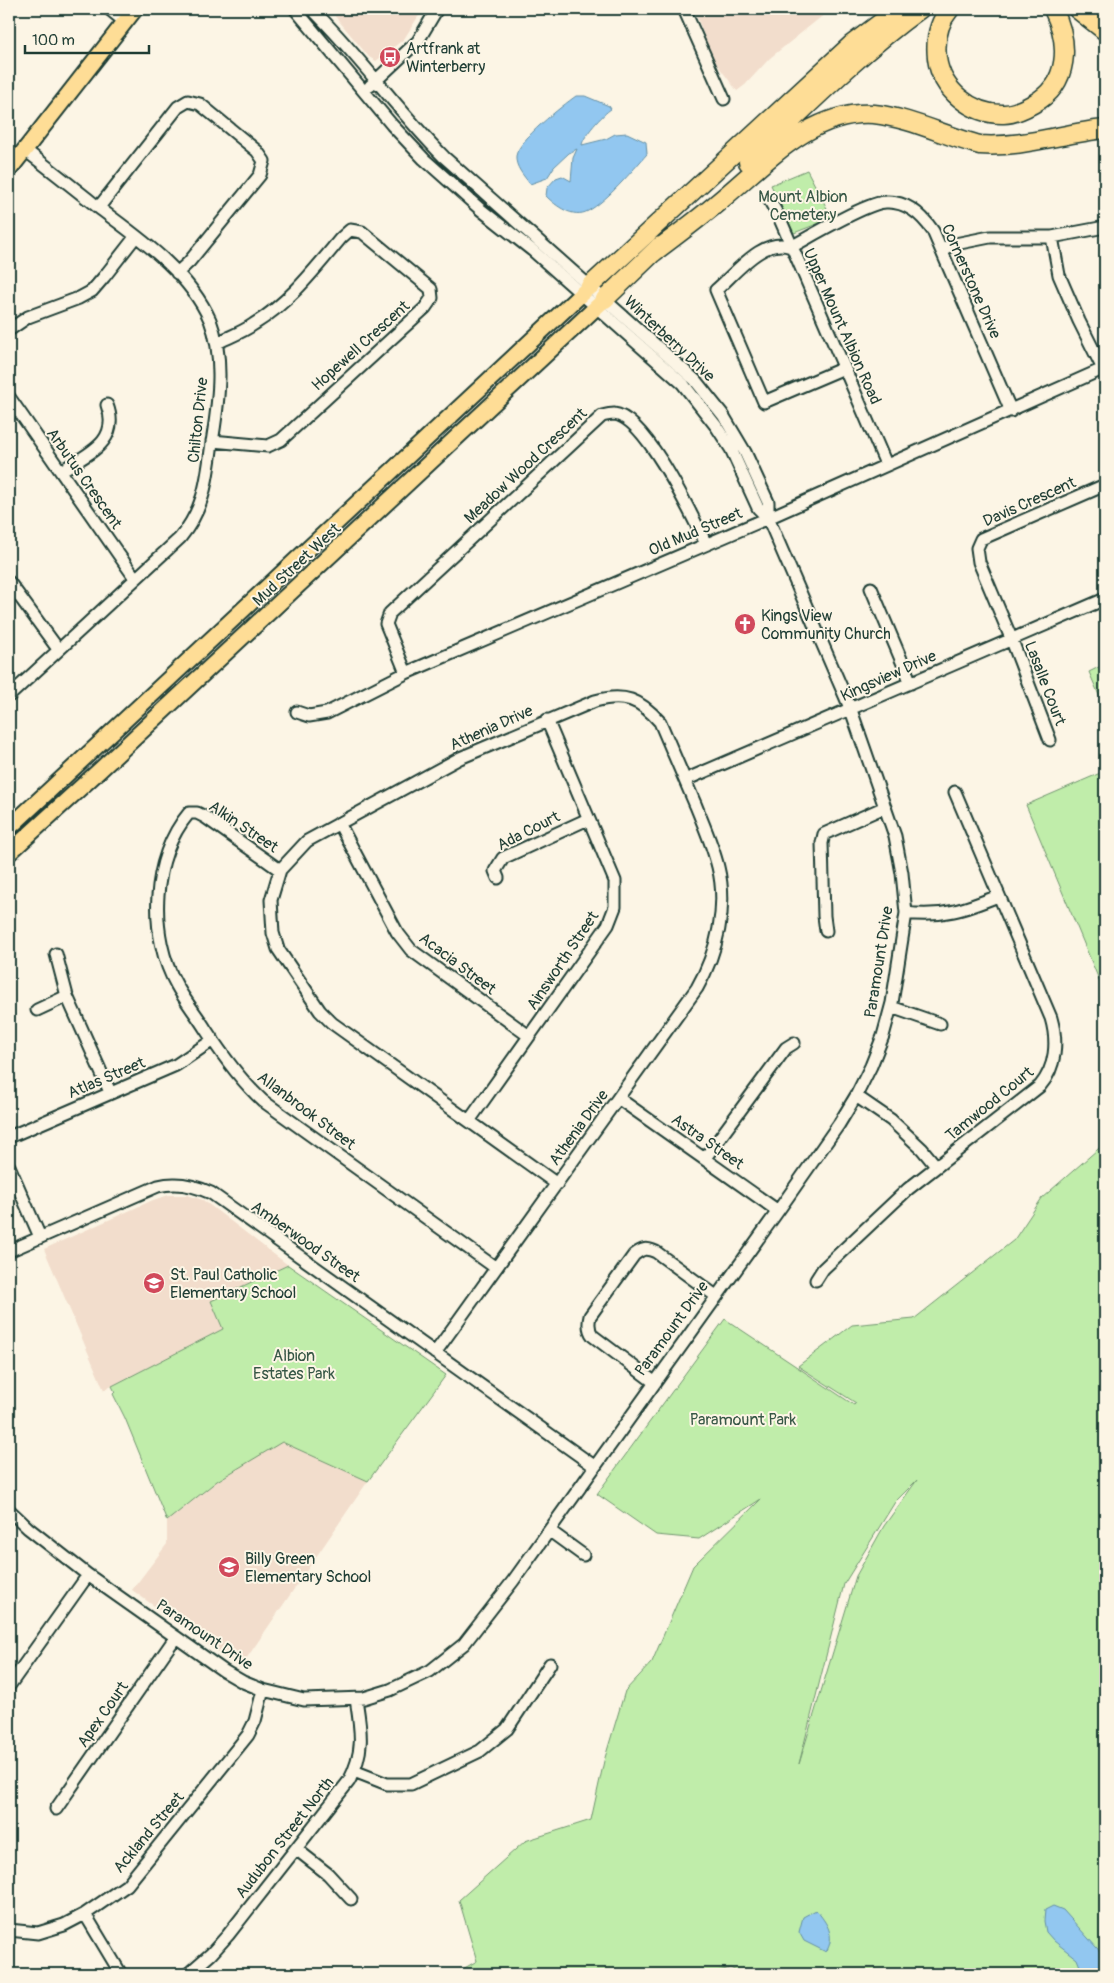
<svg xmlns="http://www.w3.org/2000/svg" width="1114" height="1983" viewBox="0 0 1114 1983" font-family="Pangolin,sans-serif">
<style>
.built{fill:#f2ddcc}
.green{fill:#c0edaa;stroke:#70956f;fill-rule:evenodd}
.water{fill:#92c7f0;stroke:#6490a5}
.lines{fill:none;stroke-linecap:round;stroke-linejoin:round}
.minor-casing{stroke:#1f3d34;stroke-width:15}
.major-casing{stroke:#1f3d34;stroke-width:19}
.highway-casing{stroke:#1f3d34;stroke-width:21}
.minor{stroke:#fcf5e5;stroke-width:11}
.major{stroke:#fedd96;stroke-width:15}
.highway{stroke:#fedd96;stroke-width:18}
.labels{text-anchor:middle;stroke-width:4;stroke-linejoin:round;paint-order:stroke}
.poi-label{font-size:16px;fill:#1f3d34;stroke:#fcf5e5;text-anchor:start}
.park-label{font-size:16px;fill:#375746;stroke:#fcf5e5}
.street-label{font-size:16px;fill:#1f3d34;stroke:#fcf5e5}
</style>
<rect width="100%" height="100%" fill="#fcf5e5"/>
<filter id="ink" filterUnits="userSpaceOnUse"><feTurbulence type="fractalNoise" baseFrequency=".02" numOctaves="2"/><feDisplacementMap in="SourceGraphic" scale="10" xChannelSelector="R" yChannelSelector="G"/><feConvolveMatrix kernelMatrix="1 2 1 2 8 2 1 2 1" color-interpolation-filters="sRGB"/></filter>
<g filter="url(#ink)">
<!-- built -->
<path class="built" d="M 329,9 L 423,9 L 404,39 L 376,61 L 369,57 Z
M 694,9 L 831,9 L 770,58 L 745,85 L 737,91 L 713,59 Z
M 169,1195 L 187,1195 L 203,1200 L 288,1265 L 211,1301 L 224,1329 L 104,1390 L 44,1249 L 153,1200 Z
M 282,1441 L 368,1481 L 240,1668 L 132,1590 L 167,1544 L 167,1521 L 217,1481 Z"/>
<!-- green -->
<path class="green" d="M 807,170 L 832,218 L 794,233 L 771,185 Z
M 1105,664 L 1105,709 L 1089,672 Z
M 1105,771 L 1105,994 L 1026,805 Z
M 1105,1143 L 1105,1311 L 1100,1318 L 1105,1315 L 1105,1974 L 743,1974 L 730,1968 L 716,1972 L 716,1974 L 454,1974 L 477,1961 L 459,1900 L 525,1841 L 591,1820 L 604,1761 L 625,1691 L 652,1662 L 693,1566 L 761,1499 L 699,1539 L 656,1535 L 597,1494 L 725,1319 L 854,1405 L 856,1403 L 798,1366 L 852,1325 L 914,1319 L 1014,1240 L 1042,1198 ZM 917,1480 L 884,1526 L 856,1576 L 799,1764 L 844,1584 L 895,1502 Z
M 288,1265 L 446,1375 L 368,1481 L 282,1442 L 217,1481 L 167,1521 L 125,1418 L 113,1394 L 115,1392 L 112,1386 L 223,1329 L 211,1301 Z"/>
<!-- water -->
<path class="water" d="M 576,96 L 585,96 L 609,106 L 611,109 C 603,114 583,136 582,145 L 606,139 L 615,134 L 627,133 L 646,142 L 647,154 C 632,171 607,201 588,211 C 573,219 556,206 546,196 L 547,188 L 556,178 L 562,176 L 571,181 L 573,158 L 577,149 L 569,153 L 554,167 L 547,178 L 530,184 C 524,176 515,167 516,156 C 518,140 562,106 576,96 Z
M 1053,1906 L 1063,1910 L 1105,1957 L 1105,1974 L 1083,1974 L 1077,1959 L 1054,1941 L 1046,1932 L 1044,1921 L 1045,1910 Z
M 816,1910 C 827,1923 836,1936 826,1952 L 804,1941 L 799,1932 L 803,1917 Z"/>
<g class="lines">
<!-- minor casing -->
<g class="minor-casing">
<path id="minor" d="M 109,9 L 125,22
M 312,9 C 359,55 397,110 444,157 L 695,380 L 723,415 L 745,452 L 768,502 L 768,518
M 684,9 L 724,99
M 370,86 L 418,41 L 437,9
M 770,201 L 780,219 L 886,464
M 99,207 L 178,107 L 188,101 L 200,104 L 257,151 L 264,161 L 260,175 L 189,262 L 177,273
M 1052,237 L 1059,275 L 1079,321 L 1103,369
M 942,249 L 955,244 L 990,237 L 1052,237 L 1105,227
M 9,330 L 28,317 L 79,298 L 92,291 L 104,277 L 136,236
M 844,368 L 764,402 L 716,290 C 735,274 763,236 791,247 C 810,237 867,202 886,202 C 907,201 922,215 933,231 L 1011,411
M 9,397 L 135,578
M 212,441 L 268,446 L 281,440 L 425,308 L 432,298 L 431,289 L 362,232 L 350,230 L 341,238 C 315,269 290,302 254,324 C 243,332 229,337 217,343
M 61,471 C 87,454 121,442 107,405
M 9,582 L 58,649
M 871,588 L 911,683
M 406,673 L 386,624 L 390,613 L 602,416 C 606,415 610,414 614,414 C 646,417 692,516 706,544
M 9,696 L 180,538 C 207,505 207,475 213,436 C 219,398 224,356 210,320 C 189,272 139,238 99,208 C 74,188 50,169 25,150
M 297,712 L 309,716 L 327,713 L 406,673 L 768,518 L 1105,368
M 1050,740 L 1011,638 L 979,562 L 977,548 L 981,539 L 1105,485
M 685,780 L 1105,599
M 339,823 L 397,932 L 411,950 L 529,1036
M 280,870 L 205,817 L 197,813 L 189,813 C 151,858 148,935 177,986 C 185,1001 197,1015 206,1030 C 223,1056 241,1081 263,1101 L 496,1268
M 498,878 L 495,871 L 503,858 L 588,819
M 906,913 C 941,918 966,909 998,896
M 826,931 L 824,916 L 822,843 L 824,834 L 885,807
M 56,954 L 67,996 L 110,1092
M 891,1007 L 940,1024
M 37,1010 L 67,996
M 856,1096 L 891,1120 L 922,1149 L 936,1166
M 618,1098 L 778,1211
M 469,1121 L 608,925 L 615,907 L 615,881 L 547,720
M 9,1137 L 176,1065 L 213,1040
M 705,1158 L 786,1048 L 794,1043
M 9,1166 L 40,1237
M 9,1251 L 158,1186 C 177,1181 194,1185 211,1193 L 594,1466
M 816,1280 L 823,1269 L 908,1189 L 1040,1086 C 1056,1067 1058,1042 1051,1018 L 955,792
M 435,1353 C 522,1231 610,1110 697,988 C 717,953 728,907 718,867 C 713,846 704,826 696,806 C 684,778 672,750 660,722 C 640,699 624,693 595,701 L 460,758 L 307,841 L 280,870 L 271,900 L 273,933 L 278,949 L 320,1011 L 332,1023 L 557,1184
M 654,1382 L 593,1336 C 588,1330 588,1324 590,1316 L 634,1255 C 643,1248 646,1248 656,1252 L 716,1296
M 9,1510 L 28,1528 L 88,1575 L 224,1671 L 243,1682 L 263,1690 L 304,1700 L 364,1698 L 390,1690 L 430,1671 L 464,1644 L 513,1581 L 778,1211 L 839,1124 L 856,1096 L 871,1066 L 883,1036 L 892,1003 L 906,913 L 902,873 L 895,836 L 851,710 L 768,518 L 758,508 L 731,449 L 716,426 L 683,384 L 532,250 L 480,209 L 424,159 L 392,125 L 295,9
M 550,1531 L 583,1555
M 9,1686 L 88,1575
M 354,1771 L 387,1784 L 411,1784 L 480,1751 L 507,1729 L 550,1664
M 56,1809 L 175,1638
M 296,1849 L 328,1874 L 351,1899
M 85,1914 L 121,1974
M 9,1930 L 38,1933 L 64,1925 L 85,1914 L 127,1885 L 248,1735 L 255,1721 L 263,1690
M 188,1974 L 211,1954 L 228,1935 L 349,1781 C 365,1751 361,1731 356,1699"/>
</g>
<!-- major casing -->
<g class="major-casing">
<path id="major" d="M 9,170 L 135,9
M 9,828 L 590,286
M 9,853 L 101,769 L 605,299"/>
</g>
<!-- highway casing -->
<g class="highway-casing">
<path id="highway" d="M 950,9 C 938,23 935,40 937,58 C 941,90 972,115 1004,114 C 1014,114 1024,109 1033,104 C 1070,84 1070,43 1053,9
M 1077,9 L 1105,31
M 748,162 C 804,109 858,54 920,9
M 653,253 C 674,237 696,221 716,204 C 761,168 810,109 874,114 C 910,118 945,136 980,145 C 1022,148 1063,133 1105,129
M 590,286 L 851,45 L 899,9
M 605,299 L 660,246"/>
</g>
<!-- minor -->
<use href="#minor" class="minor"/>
<!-- major -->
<use href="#major" class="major"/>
<!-- highway -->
<use href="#highway" class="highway"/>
</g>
</g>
<!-- icons -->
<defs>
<g id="bus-disc" transform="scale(1.125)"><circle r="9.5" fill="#d1495b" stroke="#fcf5e5"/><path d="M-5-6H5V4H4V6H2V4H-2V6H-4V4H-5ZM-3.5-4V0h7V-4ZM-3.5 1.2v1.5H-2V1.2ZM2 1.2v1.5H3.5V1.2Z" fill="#fff"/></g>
<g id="church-disc" transform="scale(1.125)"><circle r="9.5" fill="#d1495b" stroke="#fcf5e5"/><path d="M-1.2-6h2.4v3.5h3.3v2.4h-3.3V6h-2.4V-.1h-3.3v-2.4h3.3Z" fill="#fff"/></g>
<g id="school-disc" transform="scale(1.125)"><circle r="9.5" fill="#d1495b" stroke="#fcf5e5"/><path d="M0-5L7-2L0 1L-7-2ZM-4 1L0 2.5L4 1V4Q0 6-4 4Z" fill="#fff"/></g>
</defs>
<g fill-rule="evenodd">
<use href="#bus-disc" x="390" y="57"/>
<use href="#church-disc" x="745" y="624"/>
<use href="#school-disc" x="154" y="1283"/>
<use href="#school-disc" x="229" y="1567"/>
</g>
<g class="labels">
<!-- poi labels -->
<g class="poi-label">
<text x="406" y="54">Artfrank at<tspan x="406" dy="18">Winterberry</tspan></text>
<text x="761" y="621">Kings View<tspan x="761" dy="18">Community Church</tspan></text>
<text x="170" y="1280">St. Paul Catholic<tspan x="170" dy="18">Elementary School</tspan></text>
<text x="245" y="1564">Billy Green<tspan x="245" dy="18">Elementary School</tspan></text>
</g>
<!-- park labels -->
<g class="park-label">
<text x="803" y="202">Mount Albion<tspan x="803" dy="18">Cemetery</tspan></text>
<text x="294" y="1361">Albion<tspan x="294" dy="18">Estates Park</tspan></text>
<text x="743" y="1425">Paramount Park</text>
</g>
<!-- street labels -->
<g class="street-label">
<text transform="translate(972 281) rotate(66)" y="6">Cornerstone Drive</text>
<text transform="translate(843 326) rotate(66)" y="6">Upper Mount Albion Road</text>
<text transform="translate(670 338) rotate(43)" y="6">Winterberry Drive</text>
<text transform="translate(360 345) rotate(-42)" y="6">Hopewell Crescent</text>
<text transform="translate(197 420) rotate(-84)" y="6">Chilton Drive</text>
<text transform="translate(525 465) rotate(-43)" y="6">Meadow Wood Crescent</text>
<text transform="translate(85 478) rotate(55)" y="6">Arbutus Crescent</text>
<text transform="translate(1029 501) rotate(-24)" y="6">Davis Crescent</text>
<text transform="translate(695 531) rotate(-23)" y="6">Old Mud Street</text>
<text transform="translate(296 564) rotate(-43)" y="6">Mud Street West</text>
<text transform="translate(888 675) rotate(-24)" y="6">Kingsview Drive</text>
<text transform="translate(1046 683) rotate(69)" y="6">Lasalle Court</text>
<text transform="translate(491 727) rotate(-24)" y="6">Athenia Drive</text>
<text transform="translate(244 826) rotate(34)" y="6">Alkin Street</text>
<text transform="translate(528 830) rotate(-27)" y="6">Ada Court</text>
<text transform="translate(562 960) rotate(-56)" y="6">Ainsworth Street</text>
<text transform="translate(878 962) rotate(-81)" y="6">Paramount Drive</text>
<text transform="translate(458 963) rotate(37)" y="6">Acacia Street</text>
<text transform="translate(106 1077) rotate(-23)" y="6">Atlas Street</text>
<text transform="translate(989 1103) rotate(-39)" y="6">Tamwood Court</text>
<text transform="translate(307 1110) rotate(37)" y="6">Allanbrook Street</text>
<text transform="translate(578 1127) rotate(-54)" y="6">Athenia Drive</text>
<text transform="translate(708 1141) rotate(35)" y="6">Astra Street</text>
<text transform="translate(306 1241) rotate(35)" y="6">Amberwood Street</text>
<text transform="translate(671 1328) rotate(-54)" y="6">Paramount Drive</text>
<text transform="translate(205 1634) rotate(34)" y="6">Paramount Drive</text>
<text transform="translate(102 1714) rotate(-55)" y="6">Apex Court</text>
<text transform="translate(148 1832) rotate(-50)" y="6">Ackland Street</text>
<text transform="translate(284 1837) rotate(-52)" y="6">Audubon Street North</text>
</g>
</g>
<!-- margin -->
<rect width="1114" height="1983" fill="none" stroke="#fcf5e5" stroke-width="30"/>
<rect x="15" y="15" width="1084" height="1953" fill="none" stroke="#1f3d34" stroke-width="2" filter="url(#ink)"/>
<!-- scale -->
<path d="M25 45v8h124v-8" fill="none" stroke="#1f3d34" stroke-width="2.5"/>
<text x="32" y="45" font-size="15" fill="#1f3d34" stroke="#fcf5e5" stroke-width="4" paint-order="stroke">100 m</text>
</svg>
